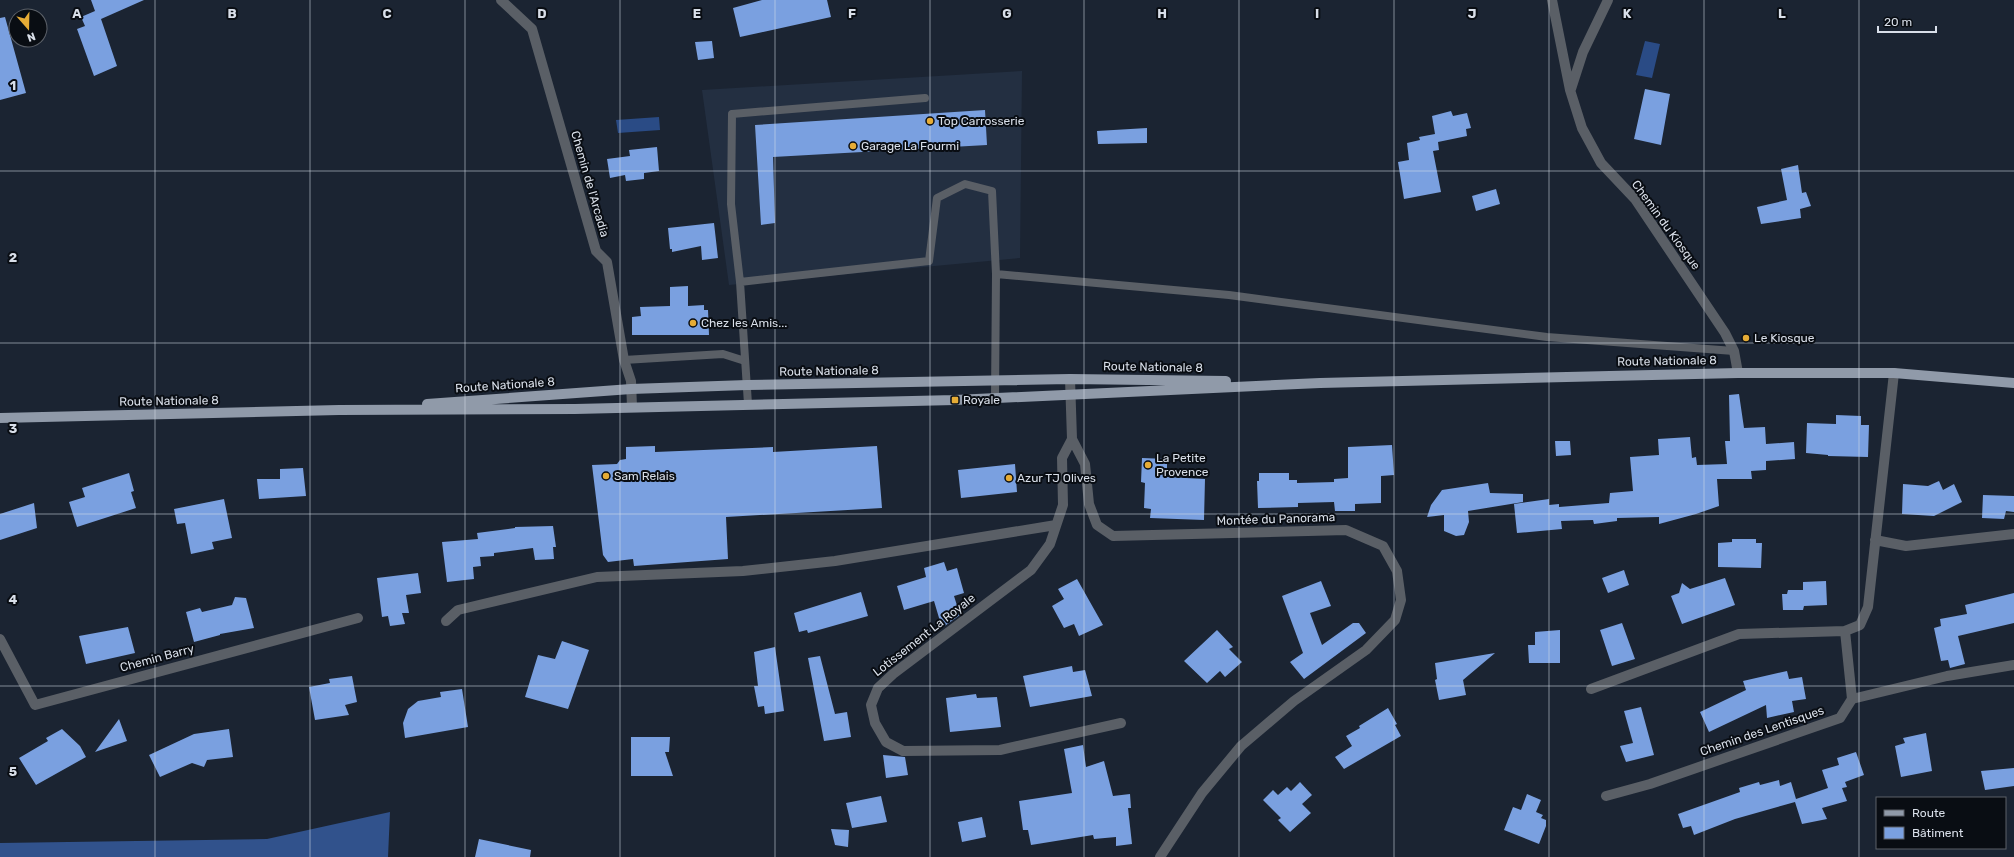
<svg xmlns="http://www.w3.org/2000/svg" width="2014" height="857" viewBox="0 0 2014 857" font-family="Rubik,sans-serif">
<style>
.built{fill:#232f41}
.forest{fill:#31528c}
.water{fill:#2a4b85}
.building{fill:#7aa0e0}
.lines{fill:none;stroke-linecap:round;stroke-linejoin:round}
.lane{stroke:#5a5f66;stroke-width:8}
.street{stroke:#5a5f66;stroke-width:10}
.primary{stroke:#909aa9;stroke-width:10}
.grid{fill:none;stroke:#d9dfe9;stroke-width:1;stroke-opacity:0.55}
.poi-dot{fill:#e6ac36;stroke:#090d13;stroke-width:1.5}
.labels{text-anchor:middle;stroke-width:4;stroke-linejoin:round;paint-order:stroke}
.poi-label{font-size:12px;fill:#d9dfe9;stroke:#090d13;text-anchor:start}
.street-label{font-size:12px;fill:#d9dfe9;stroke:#090d13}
.grid-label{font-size:13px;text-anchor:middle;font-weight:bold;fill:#d9dfe9;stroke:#090d13;stroke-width:4;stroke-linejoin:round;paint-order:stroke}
</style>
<rect width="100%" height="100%" fill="#1b2432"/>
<!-- built -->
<path class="built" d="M 1022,71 L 1020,258 L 729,285 L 702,90 Z"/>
<!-- forest -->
<path class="forest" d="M 390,812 L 388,857 L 0,857 L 0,843 L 267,839 Z"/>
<!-- water -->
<path class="water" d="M 1645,41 L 1660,44 L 1652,78 L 1636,75 Z
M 659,117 L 660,130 L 618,133 L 616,120 Z"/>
<!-- building -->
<path class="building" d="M 91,0 L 144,0 L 101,19 L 117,66 L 94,76 L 77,29 L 85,26 L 81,17 L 95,11 Z
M 762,0 L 827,0 L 831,17 L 740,37 L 733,8 Z
M 5,17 L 26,93 L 0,100 L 0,18 Z
M 712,41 L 714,58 L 698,60 L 695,42 Z
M 1645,89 L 1670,94 L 1661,145 L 1634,139 Z
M 985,110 L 987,145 L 773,157 L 775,223 L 761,225 L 755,125 Z
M 1451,111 L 1453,116 L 1467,113 L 1471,128 L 1466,129 L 1467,136 L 1438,142 L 1439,150 L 1433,151 L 1441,192 L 1404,199 L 1398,162 L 1409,160 L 1407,143 L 1420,140 L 1419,137 L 1435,134 L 1432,116 Z
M 1147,128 L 1147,143 L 1098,144 L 1097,131 Z
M 657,147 L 659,171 L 644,173 L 644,179 L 626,181 L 625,175 L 610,178 L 607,159 L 630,156 L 629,150 Z
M 1798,165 L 1802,193 L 1806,192 L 1811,206 L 1800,209 L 1801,218 L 1761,224 L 1757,207 L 1787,200 L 1781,169 Z
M 1496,189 L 1500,204 L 1476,211 L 1472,196 Z
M 714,223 L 718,258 L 702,260 L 701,246 L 672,252 L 672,249 L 670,249 L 668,228 Z
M 688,286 L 688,306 L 704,305 L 704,310 L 708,310 L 709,335 L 632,335 L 632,317 L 641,316 L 640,307 L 670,306 L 670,287 Z
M 1739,394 L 1744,428 L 1765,427 L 1766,444 L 1794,442 L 1795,459 L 1766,461 L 1766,470 L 1751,471 L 1752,479 L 1717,479 L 1719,506 L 1696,514 L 1659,524 L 1659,517 L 1617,518 L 1617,521 L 1594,524 L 1593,520 L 1561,521 L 1562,529 L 1517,533 L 1514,504 L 1549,499 L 1549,505 L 1559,504 L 1559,507 L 1609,503 L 1610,493 L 1633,491 L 1630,457 L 1659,455 L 1658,439 L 1690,437 L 1692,458 L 1696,457 L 1697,465 L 1727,464 L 1725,441 L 1730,441 L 1729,395 Z
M 1836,415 L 1861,416 L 1861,425 L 1869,425 L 1868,457 L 1828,456 L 1828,455 L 1806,453 L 1807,423 L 1836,424 Z
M 1555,441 L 1570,441 L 1571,455 L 1556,456 Z
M 1392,445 L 1394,475 L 1381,476 L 1381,503 L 1355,504 L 1355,511 L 1335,511 L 1334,502 L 1298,503 L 1298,507 L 1258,508 L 1257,481 L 1259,481 L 1259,473 L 1289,473 L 1289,480 L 1297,480 L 1297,483 L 1334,482 L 1334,479 L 1348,478 L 1348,447 Z
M 655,446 L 655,452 L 773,447 L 773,452 L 877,446 L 882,508 L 726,517 L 728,559 L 634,566 L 633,559 L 608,562 L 603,555 L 592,465 L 617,464 L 620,460 L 626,459 L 626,447 Z
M 1142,458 L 1167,459 L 1167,477 L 1205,479 L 1204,520 L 1150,518 L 1151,509 L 1144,508 L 1145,483 L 1141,482 Z
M 1015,464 L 1017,492 L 961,498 L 958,470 Z
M 303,468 L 306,496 L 259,499 L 257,479 L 280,479 L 280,469 Z
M 129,473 L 134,491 L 131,492 L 136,508 L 77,527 L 69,502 L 85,497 L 82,488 Z
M 1939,481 L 1943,490 L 1954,484 L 1962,502 L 1934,516 L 1902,514 L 1903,484 L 1928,486 Z
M 1488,483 L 1490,493 L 1523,494 L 1523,502 L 1468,511 L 1469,522 L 1464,535 L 1456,536 L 1444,531 L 1444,515 L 1427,517 L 1431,505 L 1442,490 Z
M 1983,495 L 2014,496 L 2014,512 L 2006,511 L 2004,519 L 1982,518 Z
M 224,499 L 232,538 L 212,542 L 214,549 L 191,554 L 185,523 L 177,524 L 174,509 Z
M 34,503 L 37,528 L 0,540 L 0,514 Z
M 553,526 L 556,547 L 553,547 L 554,559 L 535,560 L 533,548 L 494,553 L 494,556 L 480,557 L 481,566 L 473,567 L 474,579 L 447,582 L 442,542 L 478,539 L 477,533 L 515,528 L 515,527 Z
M 1732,539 L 1756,539 L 1756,543 L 1762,543 L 1761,568 L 1718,567 L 1718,543 L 1732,542 Z
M 944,562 L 947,571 L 957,568 L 964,593 L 954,596 L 960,615 L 942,628 L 934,601 L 904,610 L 897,586 L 926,577 L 924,568 Z
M 1624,570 L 1629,585 L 1608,593 L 1602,578 Z
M 418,573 L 421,593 L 406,595 L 409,613 L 402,613 L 405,624 L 390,626 L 388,616 L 382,617 L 377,578 Z
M 1725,578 L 1735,605 L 1682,624 L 1671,596 L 1679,593 L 1682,583 L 1690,589 Z
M 1077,579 L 1103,625 L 1079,636 L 1074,624 L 1064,628 L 1052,606 L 1064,599 L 1058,589 Z
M 1321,581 L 1331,606 L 1310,613 L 1322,645 L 1353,623 L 1359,623 L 1366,633 L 1304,679 L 1290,662 L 1303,653 L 1282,596 Z
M 1826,581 L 1827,605 L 1804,606 L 1803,610 L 1783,610 L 1782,594 L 1787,594 L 1788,590 L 1803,590 L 1803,582 Z
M 861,592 L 868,616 L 808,633 L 807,630 L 799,632 L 794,613 Z
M 2014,593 L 2014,623 L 1958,636 L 1965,664 L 1950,668 L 1948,660 L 1941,661 L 1934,628 L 1941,626 L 1940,619 L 1967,614 L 1965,605 Z
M 235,597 L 246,598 L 254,628 L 220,634 L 220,635 L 194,642 L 186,612 L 200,608 L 202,612 L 232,605 Z
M 1622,623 L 1635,659 L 1612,666 L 1600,630 Z
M 128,627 L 135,653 L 86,664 L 79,636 Z
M 1217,630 L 1233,647 L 1229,649 L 1242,662 L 1225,677 L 1220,671 L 1207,683 L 1184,661 Z
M 1560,630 L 1560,663 L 1529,663 L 1528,645 L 1535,645 L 1535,632 Z
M 562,641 L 589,650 L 568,709 L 525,697 L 538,655 L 555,659 Z
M 775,647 L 784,711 L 765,714 L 764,706 L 758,707 L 754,686 L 758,686 L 754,652 Z
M 1495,653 L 1463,680 L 1466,695 L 1439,700 L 1435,680 L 1437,679 L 1435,663 Z
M 820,656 L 835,714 L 847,712 L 851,737 L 824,741 L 808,658 Z
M 1072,666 L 1073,672 L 1085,670 L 1092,696 L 1030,707 L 1023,676 Z
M 1787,671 L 1789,679 L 1802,677 L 1806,699 L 1792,701 L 1794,712 L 1767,718 L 1766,705 L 1709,732 L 1700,712 L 1746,690 L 1743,681 Z
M 352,676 L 357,702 L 345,705 L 349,715 L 315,720 L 309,687 L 330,683 L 329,679 Z
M 462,689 L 468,727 L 405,738 L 403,723 L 408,709 L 418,701 L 441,697 L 440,692 Z
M 976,694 L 977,698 L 997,697 L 1001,727 L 950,732 L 946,698 Z
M 1641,707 L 1654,755 L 1626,762 L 1620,746 L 1633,743 L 1624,711 Z
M 1388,708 L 1397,724 L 1395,725 L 1401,736 L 1344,769 L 1335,757 L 1352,746 L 1346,736 L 1360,728 L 1359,726 Z
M 119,719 L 127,741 L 95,752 Z
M 62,729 L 80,746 L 86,757 L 36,785 L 19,758 L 48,741 L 46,738 Z
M 229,729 L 233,757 L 207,760 L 204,767 L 192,763 L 160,777 L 149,755 L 194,734 Z
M 1926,733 L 1932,771 L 1901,777 L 1895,746 L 1905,743 L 1903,738 Z
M 631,737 L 670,737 L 669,752 L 665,752 L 673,776 L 631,776 Z
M 1083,745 L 1086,767 L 1104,761 L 1113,796 L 1130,794 L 1131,808 L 1128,808 L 1132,844 L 1116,846 L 1116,837 L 1094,839 L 1093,835 L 1031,845 L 1028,830 L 1023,830 L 1019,801 L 1072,793 L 1064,749 Z
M 1856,752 L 1864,775 L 1845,782 L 1847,787 L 1842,788 L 1847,801 L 1822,808 L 1827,819 L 1802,824 L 1795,802 L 1735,819 L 1694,835 L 1691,826 L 1683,828 L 1678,814 L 1740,792 L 1739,788 L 1759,782 L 1760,785 L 1779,780 L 1780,786 L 1791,782 L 1796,799 L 1828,788 L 1822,770 L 1839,765 L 1837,758 Z
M 883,755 L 905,757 L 908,775 L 886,778 Z
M 2014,768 L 2014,786 L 1985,790 L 1981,771 Z
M 1300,782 L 1312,795 L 1302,804 L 1311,813 L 1290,832 L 1278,820 L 1281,818 L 1263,800 L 1273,790 L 1278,795 L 1287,787 L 1291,791 Z
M 1527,794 L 1541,800 L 1536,812 L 1543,815 L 1541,818 L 1546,820 L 1546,826 L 1539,844 L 1504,830 L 1513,807 L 1521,810 Z
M 881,796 L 887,822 L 852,828 L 846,803 Z
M 982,817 L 986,837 L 962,842 L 958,822 Z
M 831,829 L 849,830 L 848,847 L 835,845 Z
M 479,839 L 531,850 L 530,857 L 475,857 Z"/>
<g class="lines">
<!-- lane -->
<path class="lane" d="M 996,274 L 1229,295 L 1547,337 L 1734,351
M 740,282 L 731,204 L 732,114 L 925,98
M 624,360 L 723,354 L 745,361
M 748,404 L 740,282 L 929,261 L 937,198 L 965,184 L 992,191 L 996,274 L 995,398"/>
<!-- street -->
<path class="street" d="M 501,0 L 532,29 L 596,251 L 607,262 L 624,360 L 631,381 L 632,407
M 1552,0 L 1570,90 L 1582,128 L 1601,163 L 1635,199 L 1725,333 L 1734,351 L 1738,373
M 1571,89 L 1583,52 L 1608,0
M 1070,379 L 1072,439 L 1085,464 L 1089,504 L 1097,525 L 1113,536 L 1346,530 L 1383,546 L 1397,571 L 1401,600 L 1395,620 L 1366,650 L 1294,701 L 1241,746 L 1202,793 L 1160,857
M 1072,439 L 1062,458 L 1063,505 L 1050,544 L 1031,570 L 893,674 L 878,688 L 871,705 L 875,723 L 886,742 L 903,751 L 1000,750 L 1121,723
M 1875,540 L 1906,546 L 2014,534
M 446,621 L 458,610 L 597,577 L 743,571 L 835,561 L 1056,525
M 0,639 L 35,705 L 358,618
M 1591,689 L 1739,634 L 1845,631 L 1860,625 L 1868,607 L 1894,373
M 1852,699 L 1947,676 L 2014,665
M 1606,796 L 1650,784 L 1840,718 L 1852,699 L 1845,631"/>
<!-- primary -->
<path class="primary" d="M 427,404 L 631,389 L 747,385 L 1070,379 L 1226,381
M 0,418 L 339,410 L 575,409 L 955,400 L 1320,383 L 1738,373 L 1894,373 L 2014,383"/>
</g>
<!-- grid -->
<path class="grid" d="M 155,0 L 155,857M 310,0 L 310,857M 465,0 L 465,857M 620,0 L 620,857M 775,0 L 775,857M 930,0 L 930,857M 1084,0 L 1084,857M 1239,0 L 1239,857M 1394,0 L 1394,857M 1549,0 L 1549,857M 1704,0 L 1704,857M 1859,0 L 1859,857M 0,171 L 2014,171M 0,343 L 2014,343M 0,514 L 2014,514M 0,686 L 2014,686"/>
<!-- markers -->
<g class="poi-dot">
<circle cx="930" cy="121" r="4"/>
<circle cx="853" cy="146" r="4"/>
<circle cx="693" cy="323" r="4"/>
<circle cx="1746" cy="338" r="4"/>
<rect x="951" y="396" width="8" height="8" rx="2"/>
<circle cx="1148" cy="465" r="4"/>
<circle cx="606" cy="476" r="4"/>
<circle cx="1009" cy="478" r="4"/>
</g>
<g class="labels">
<!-- poi labels -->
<g class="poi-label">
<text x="938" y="125">Top Carrosserie</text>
<text x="861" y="150">Garage La Fourmi</text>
<text x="701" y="327">Chez les Amis...</text>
<text x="1754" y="342">Le Kiosque</text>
<text x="963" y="404">Royale</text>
<text x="1156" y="462">La Petite<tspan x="1156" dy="14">Provence</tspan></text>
<text x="614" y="480">Sam Relais</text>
<text x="1017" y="482">Azur TJ Olives</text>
</g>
<!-- street labels -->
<g class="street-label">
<text transform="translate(590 184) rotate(74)" y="4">Chemin de l'Arcadia</text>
<text transform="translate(1666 225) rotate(54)" y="4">Chemin du Kiosque</text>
<text transform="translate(1667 361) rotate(-1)" y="4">Route Nationale 8</text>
<text transform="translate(1153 367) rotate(1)" y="4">Route Nationale 8</text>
<text transform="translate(829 371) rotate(-1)" y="4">Route Nationale 8</text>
<text transform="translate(505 385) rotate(-4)" y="4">Route Nationale 8</text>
<text transform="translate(169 401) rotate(-1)" y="4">Route Nationale 8</text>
<text transform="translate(1276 519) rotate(-2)" y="4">Montée du Panorama</text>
<text transform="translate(924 635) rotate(-38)" y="4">Lotissement La Royale</text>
<text transform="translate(157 658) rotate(-15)" y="4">Chemin Barry</text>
<text transform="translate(1762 731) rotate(-19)" y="4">Chemin des Lentisques</text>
</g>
</g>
<g class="grid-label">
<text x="77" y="18">A</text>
<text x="232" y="18">B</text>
<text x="387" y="18">C</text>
<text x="542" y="18">D</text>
<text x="697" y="18">E</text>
<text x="852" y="18">F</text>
<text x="1007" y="18">G</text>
<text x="1162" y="18">H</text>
<text x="1317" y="18">I</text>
<text x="1472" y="18">J</text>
<text x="1627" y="18">K</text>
<text x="1782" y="18">L</text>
<text x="13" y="90">1</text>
<text x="13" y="262">2</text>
<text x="13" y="433">3</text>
<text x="13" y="604">4</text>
<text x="13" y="776">5</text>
</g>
<!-- legend -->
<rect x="1876" y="797" width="130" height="52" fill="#090d13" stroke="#5c6169"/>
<rect x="1884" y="810" width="20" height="6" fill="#909aa9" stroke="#5c6169"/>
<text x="1912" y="817" font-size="12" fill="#d9dfe9">Route</text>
<rect x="1884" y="827" width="20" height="12" fill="#7aa0e0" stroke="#5c6169"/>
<text x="1912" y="837" font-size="12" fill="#d9dfe9">Bâtiment</text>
<!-- north arrow -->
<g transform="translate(28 28) rotate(160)"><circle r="19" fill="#090d13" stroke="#5c6169"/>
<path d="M0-3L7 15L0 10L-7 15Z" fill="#e6ac36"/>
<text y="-6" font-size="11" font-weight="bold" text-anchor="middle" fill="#d9dfe9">N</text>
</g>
<!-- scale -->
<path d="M1878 26v6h58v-6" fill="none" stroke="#d9dfe9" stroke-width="2"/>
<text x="1884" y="26" font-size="12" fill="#d9dfe9" stroke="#090d13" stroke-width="3" paint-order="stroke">20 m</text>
</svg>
